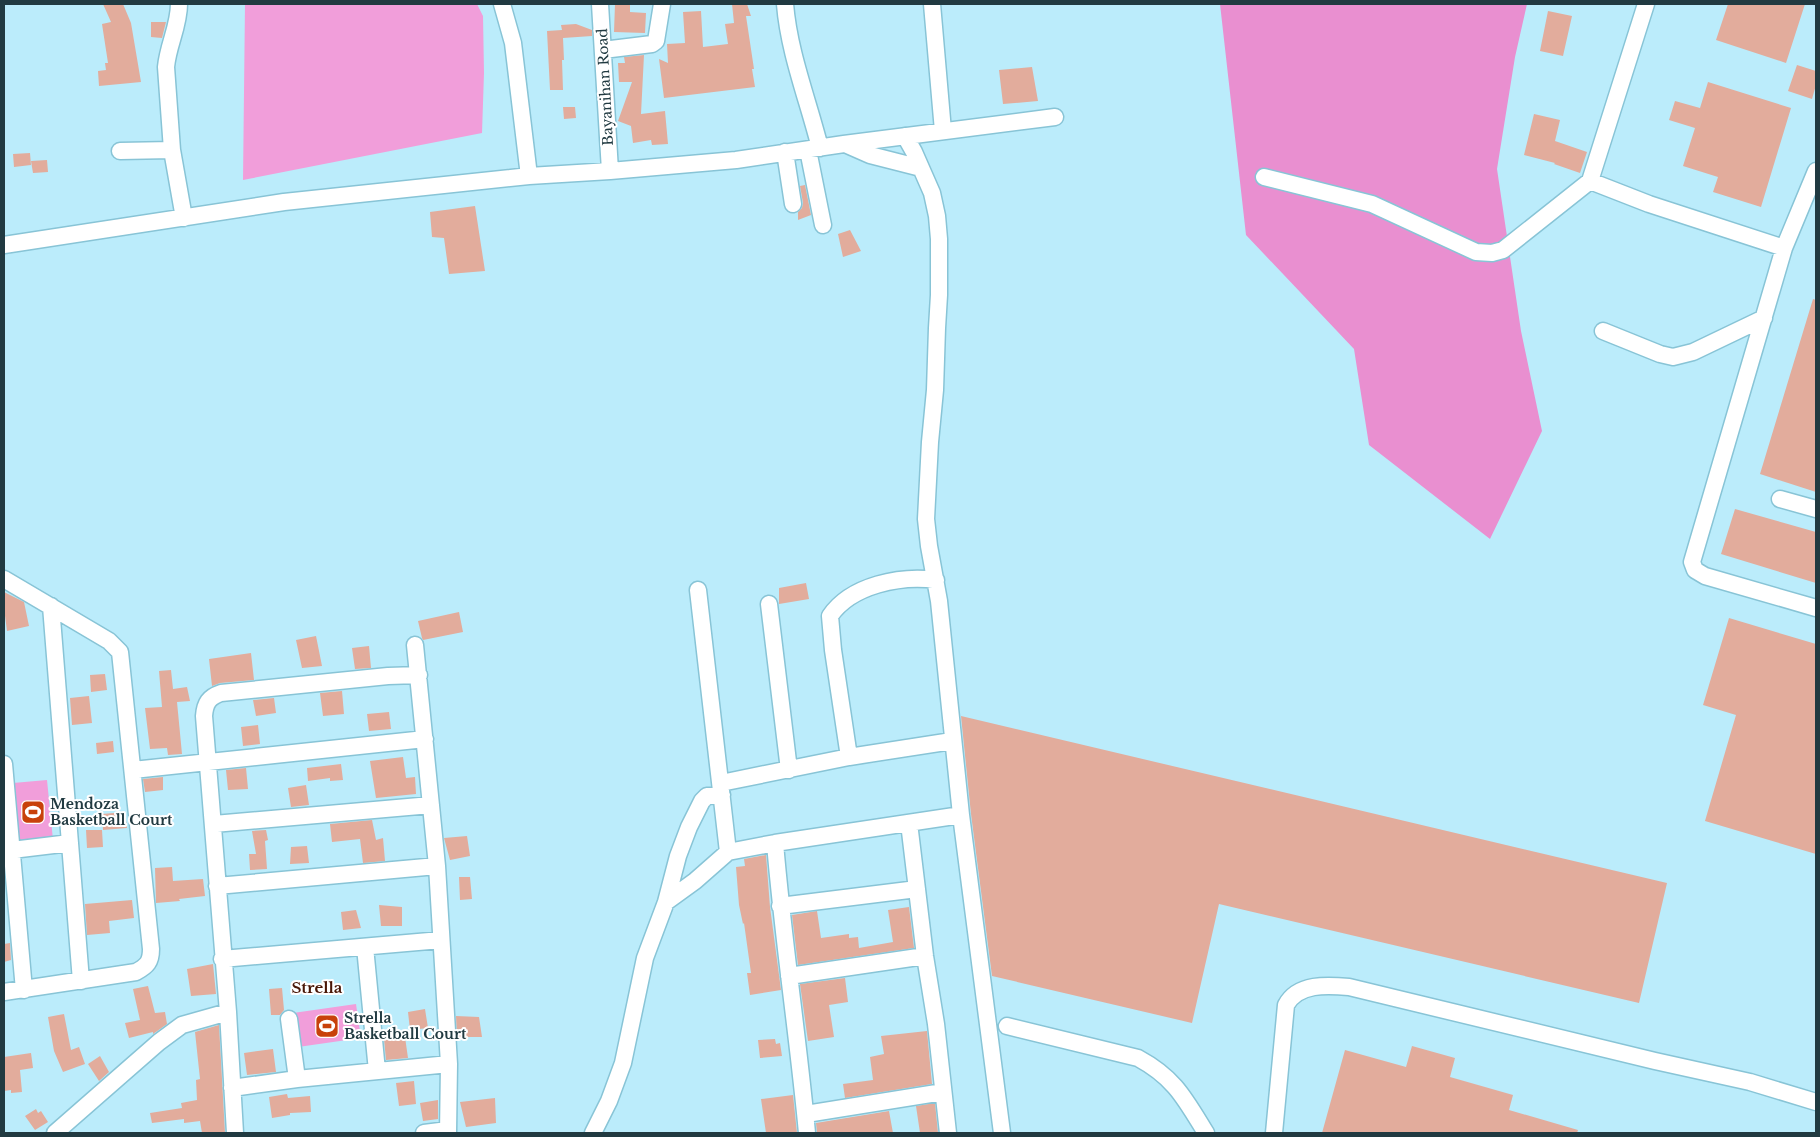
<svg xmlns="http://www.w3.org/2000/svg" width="1820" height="1137" viewBox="0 0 1820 1137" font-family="'Libre Baskerville',serif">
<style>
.green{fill:#f19eda}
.forest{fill:#e98fd0}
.building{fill:#e2ac9c}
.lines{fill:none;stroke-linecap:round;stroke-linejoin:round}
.minor-casing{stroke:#88c4d6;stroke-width:19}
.minor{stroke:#fff;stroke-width:16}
.labels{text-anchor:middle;stroke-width:4;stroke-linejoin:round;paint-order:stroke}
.street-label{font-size:14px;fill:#213a41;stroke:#fff}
.poi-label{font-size:14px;font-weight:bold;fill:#213a41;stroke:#fff;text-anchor:start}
.neighbourhood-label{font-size:15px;font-weight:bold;fill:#481707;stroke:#fff}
</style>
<rect width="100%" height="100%" fill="#bbecfb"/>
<!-- green -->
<path class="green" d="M 245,4 L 477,4 L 483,16 L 484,73 L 482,133 L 243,180 Z
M 47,780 L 53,840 L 20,843 L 13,783 Z
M 356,1004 L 361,1038 L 298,1047 L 293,1013 Z"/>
<!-- forest -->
<path class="forest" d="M 1220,4 L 1527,4 L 1515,57 L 1497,169 L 1521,331 L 1542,431 L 1490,539 L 1369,445 L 1354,349 L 1246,235 Z"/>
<!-- building -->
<path class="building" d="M 103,4 L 123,4 L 131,23 L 141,82 L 99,86 L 98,71 L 106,70 L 105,63 L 108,63 L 102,24 L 111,22 Z
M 615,4 L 630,4 L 630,12 L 646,13 L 645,33 L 614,32 Z
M 732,4 L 747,4 L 751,16 L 746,16 L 754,69 L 752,69 L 755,87 L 664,98 L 659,59 L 668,63 L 667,44 L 685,43 L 683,12 L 701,11 L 703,47 L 728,44 L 725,24 L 734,23 Z
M 1728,4 L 1805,4 L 1786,63 L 1716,40 Z
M 1548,11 L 1572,16 L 1563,56 L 1540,51 Z
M 151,22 L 166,22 L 162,38 L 151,37 Z
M 576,24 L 592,30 L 592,36 L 563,38 L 564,60 L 562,60 L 563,90 L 550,90 L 547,31 L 562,30 L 561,25 Z
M 644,55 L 641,114 L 665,111 L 668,144 L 652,145 L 651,140 L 633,143 L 631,126 L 618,121 L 632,82 L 619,82 L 618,63 L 625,63 L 624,57 Z
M 1797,65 L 1816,71 L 1816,85 L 1812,99 L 1788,91 Z
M 1032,67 L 1038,101 L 1003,104 L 999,70 Z
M 1708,82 L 1791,108 L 1761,207 L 1713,192 L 1718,177 L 1683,166 L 1695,128 L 1669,120 L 1675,101 L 1700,108 Z
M 563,107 L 575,107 L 576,118 L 564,119 Z
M 1534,114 L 1560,120 L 1555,141 L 1587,152 L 1580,173 L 1554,164 L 1555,163 L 1524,155 Z
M 30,153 L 31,165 L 14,167 L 13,154 Z
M 47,160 L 48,172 L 33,173 L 31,161 Z
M 805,185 L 811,215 L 798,220 L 798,212 L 802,208 L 803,203 L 800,186 Z
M 475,206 L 485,271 L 449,274 L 444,238 L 432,237 L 430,212 Z
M 850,230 L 861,251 L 843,257 L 838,234 Z
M 1813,299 L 1816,300 L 1816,492 L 1760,474 Z
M 1735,509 L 1816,532 L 1816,583 L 1721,554 Z
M 806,583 L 809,599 L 779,604 L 779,588 Z
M 4,592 L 24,602 L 29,626 L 7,631 L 4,608 Z
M 459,612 L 463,632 L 423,640 L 422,638 L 418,621 Z
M 1729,618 L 1816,644 L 1816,854 L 1705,821 L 1736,715 L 1703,705 Z
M 316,636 L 322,666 L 302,668 L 296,640 Z
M 369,646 L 371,668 L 355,669 L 352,648 Z
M 251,653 L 254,680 L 220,683 L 212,686 L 209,659 Z
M 171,670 L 173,689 L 187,687 L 190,701 L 177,702 L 182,754 L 168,755 L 167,748 L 150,749 L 145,708 L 162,707 L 159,671 Z
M 105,674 L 107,690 L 91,692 L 90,675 Z
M 342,691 L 344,714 L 323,716 L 320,693 Z
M 89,696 L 92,723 L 72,725 L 70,698 Z
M 274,698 L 276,713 L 256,716 L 253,700 Z
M 389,712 L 391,729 L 369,731 L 367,714 Z
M 961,716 L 1667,883 L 1639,1003 L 1219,904 L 1192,1023 L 992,976 L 971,814 Z
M 258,725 L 260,744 L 243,746 L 241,727 Z
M 113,741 L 114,752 L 97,754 L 96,743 Z
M 403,757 L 406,778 L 415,777 L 416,794 L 376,798 L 370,761 Z
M 341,764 L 343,780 L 330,781 L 330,778 L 308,781 L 307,768 Z
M 246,768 L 248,789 L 228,790 L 226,770 Z
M 163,777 L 163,790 L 145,792 L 143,779 Z
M 306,785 L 309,805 L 291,807 L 288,788 Z
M 125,812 L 127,828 L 103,830 L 102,814 Z
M 372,820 L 376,840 L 383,838 L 385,861 L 363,863 L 360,839 L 332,842 L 330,824 Z
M 86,830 L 102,830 L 103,847 L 87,848 Z
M 266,830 L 268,840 L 265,841 L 267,869 L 250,870 L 249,854 L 256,854 L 252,831 Z
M 467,836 L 470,856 L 450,860 L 444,838 Z
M 307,846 L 309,863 L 290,864 L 291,847 Z
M 766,855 L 770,907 L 781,990 L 750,995 L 747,973 L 751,973 L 744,923 L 743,924 L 739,905 L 736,867 L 745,866 L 744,859 Z
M 172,867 L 173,881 L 203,879 L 205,896 L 179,899 L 180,901 L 156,903 L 155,868 Z
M 459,877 L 470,877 L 472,899 L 460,900 Z
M 132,900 L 134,918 L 109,921 L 110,933 L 87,935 L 85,904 Z
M 379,905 L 402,907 L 402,926 L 381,926 Z
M 909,907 L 914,948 L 798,965 L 792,915 L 817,911 L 821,938 L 849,934 L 849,938 L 858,937 L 859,948 L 893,942 L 888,910 Z
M 356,910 L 361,928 L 343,930 L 341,912 Z
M 10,943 L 11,960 L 4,962 L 4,944 Z
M 213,964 L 216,994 L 191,996 L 187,969 Z
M 845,978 L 848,1002 L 829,1005 L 834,1037 L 808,1041 L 800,984 Z
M 148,986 L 155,1013 L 165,1012 L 167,1024 L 153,1034 L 153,1032 L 129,1038 L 125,1023 L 140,1020 L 133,989 Z
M 282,988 L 284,1010 L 280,1015 L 271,1015 L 269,989 Z
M 425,1009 L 428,1028 L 410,1030 L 408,1012 Z
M 64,1014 L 71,1050 L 79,1047 L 85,1064 L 63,1072 L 54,1051 L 48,1017 Z
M 456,1016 L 479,1017 L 482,1037 L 457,1037 Z
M 219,1025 L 225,1133 L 202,1133 L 200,1121 L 184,1123 L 184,1119 L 152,1123 L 150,1113 L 182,1108 L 181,1103 L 197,1100 L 196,1080 L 200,1079 L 195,1032 Z
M 927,1031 L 932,1084 L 845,1098 L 843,1084 L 873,1080 L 870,1057 L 884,1054 L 881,1036 Z
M 405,1037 L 408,1058 L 386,1060 L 384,1039 Z
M 775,1039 L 776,1044 L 780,1043 L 782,1056 L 760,1058 L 758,1040 Z
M 1412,1046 L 1455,1058 L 1450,1077 L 1513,1095 L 1509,1110 L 1578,1130 L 1577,1133 L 1322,1133 L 1345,1050 L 1406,1067 Z
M 273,1049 L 276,1072 L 247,1075 L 244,1053 Z
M 31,1053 L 33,1068 L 20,1070 L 22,1092 L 11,1093 L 11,1090 L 4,1091 L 4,1057 Z
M 100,1056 L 109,1072 L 99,1081 L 88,1064 Z
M 414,1081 L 416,1104 L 399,1106 L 396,1083 Z
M 287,1094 L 288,1098 L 310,1096 L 311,1112 L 290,1113 L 290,1115 L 272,1118 L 269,1097 Z
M 793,1095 L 797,1133 L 766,1133 L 761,1099 Z
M 495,1098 L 496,1123 L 466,1127 L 460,1102 Z
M 438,1100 L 438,1119 L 423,1121 L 420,1103 Z
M 935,1103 L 938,1133 L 920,1133 L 916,1106 Z
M 36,1109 L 38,1113 L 41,1111 L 48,1122 L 35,1130 L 25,1116 Z
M 889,1111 L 893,1133 L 817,1133 L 816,1123 Z"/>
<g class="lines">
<!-- minor casing -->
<g class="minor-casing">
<path id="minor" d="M 179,4 C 179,26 168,45 166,67 L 172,150 L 184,218
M 502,4 L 513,43 L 529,176
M 600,4 L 610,171
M 785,4 C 789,53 808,100 820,148
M 932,4 L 943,131
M 603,50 L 652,44 L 656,41 L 662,4
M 905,136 L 914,152 L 932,193 L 937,216 L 939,239 L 939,295 L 937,328 L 935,390 L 930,442 L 926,519 L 929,546 L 939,601 L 961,815 L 1002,1133
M 845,144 L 870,155 L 921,168
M 808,150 L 823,225
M 120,151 L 172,150
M 785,152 L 793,204
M 1264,177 L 1372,204 L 1476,252 L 1492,253 L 1503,250 L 1590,181 L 1649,204 L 1784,248 L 1692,562 L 1695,570 L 1705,576 L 1816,608
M 1590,181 L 1646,4
M 4,245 L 284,202 L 529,176 L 610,171 L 736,160 L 844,144 L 1055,117
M 1784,248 L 1816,171
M 1603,331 L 1660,354 L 1673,357 L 1693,352 L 1764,318
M 1780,499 L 1816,509
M 4,579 L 109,641 L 120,652 L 151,949 C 151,962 147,966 136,972 L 4,992
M 698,590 L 728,852
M 769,604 L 789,770
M 51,606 L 81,981
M 415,645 L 437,866 L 449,1064 L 448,1133
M 849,757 L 833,650 L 830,616 C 851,585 901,575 936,580
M 4,764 L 24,990
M 133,770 L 425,739
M 721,783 L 849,757 L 952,741
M 909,823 L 925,956 L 936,1024 L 948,1133
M 214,824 L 431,805
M 775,843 C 783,940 798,1036 807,1133
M 12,850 L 70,843
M 217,886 L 437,866
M 666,902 L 695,881 L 728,852 L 775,843 L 961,815
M 780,906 L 917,889
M 365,947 L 377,1071
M 222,959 L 441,940
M 789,976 L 925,956
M 289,1019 L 297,1079
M 1007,1026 L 1138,1058 C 1175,1078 1185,1099 1206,1133
M 232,1088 L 297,1079 L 449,1064
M 806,1114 L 943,1092
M 55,1133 L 159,1042 L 182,1025 L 228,1012
M 235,1133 L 228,1012 L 204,716 C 205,703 209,697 221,693 L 388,676 L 419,675
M 424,1133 L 448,1130
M 593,1133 L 609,1101 L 623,1063 L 645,958 L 666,902 L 678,856 L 689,827 L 702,801 L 707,796 L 722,795
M 1274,1133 L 1286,1005 C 1298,983 1327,985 1349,987 L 1655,1061 L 1750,1082 L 1816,1102"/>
</g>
<!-- minor -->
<use href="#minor" class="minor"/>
</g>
<!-- icons -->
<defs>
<g id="stadium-square" transform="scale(1.25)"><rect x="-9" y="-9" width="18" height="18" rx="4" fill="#c8410a" stroke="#fff"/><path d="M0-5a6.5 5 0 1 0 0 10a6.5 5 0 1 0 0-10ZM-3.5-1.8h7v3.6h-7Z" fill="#fff"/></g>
</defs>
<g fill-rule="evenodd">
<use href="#stadium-square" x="33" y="812"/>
<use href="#stadium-square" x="327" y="1026"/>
</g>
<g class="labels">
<!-- street labels -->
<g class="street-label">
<text transform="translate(605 87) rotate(-93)" y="5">Bayanihan Road</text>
</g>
<!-- poi labels -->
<g class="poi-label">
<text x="50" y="809">Mendoza<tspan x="50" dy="16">Basketball Court</tspan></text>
<text x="344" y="1023">Strella<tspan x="344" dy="16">Basketball Court</tspan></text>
</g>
<!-- neighbourhood labels -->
<g class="neighbourhood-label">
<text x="317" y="993">Strella</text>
</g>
</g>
<!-- border -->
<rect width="1820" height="1137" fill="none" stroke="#213a41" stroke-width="10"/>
</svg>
